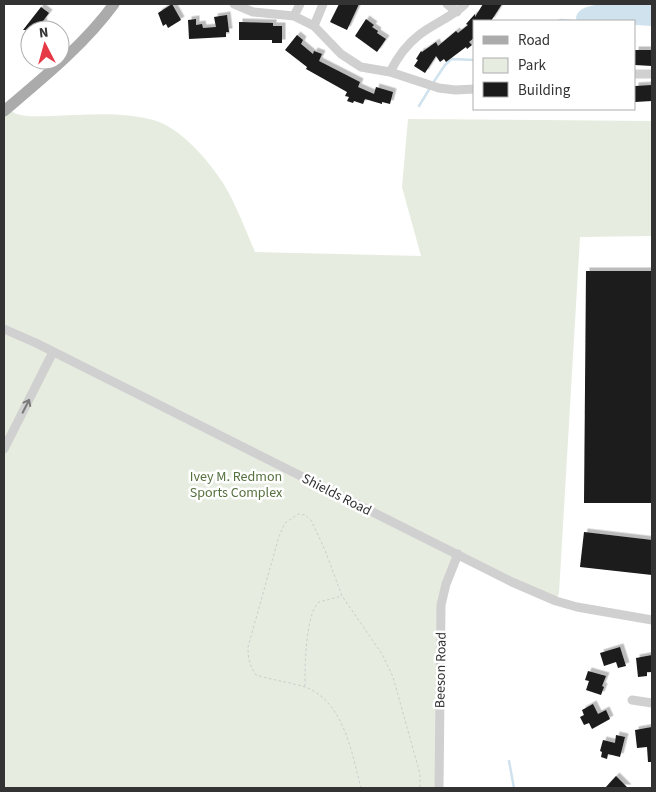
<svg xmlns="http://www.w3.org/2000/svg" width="656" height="792" viewBox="0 0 656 792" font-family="'Source Sans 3',sans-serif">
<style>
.green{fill:#e6ecdf}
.water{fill:#cfe2ee}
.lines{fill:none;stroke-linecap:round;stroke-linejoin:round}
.stream{stroke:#cfe2ee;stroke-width:2.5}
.building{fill:#1a1a1a;filter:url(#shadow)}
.path{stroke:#cdcdcd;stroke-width:1;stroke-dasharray:2.5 2.5;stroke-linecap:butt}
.minor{stroke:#d0d0d0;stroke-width:9}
.major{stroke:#ababab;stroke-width:11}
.oneway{stroke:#7a7a7a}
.labels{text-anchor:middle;stroke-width:5;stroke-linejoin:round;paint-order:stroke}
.park-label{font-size:14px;fill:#56703f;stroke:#fff}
.street-label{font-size:14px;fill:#333;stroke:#fff}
</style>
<defs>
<filter id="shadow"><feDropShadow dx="3.5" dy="-3.5" stdDeviation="0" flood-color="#0004"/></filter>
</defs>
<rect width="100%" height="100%" fill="#fff"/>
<!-- green -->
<path class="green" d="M 7,108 C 19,119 35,116 51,116 C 84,115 121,111 153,120 C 180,127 208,160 223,183 C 235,202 246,231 255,252 L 421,256 L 402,187 L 408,119 L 652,121 L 652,236 L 580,237 L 559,593 L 556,601 L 458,555 L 441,605 L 439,788 L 4,788 L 4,111 Z"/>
<!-- water -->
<path class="water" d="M 601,4 L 652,4 L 652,26 L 635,25 L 635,21 L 578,21 L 576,19 C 577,7 591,6 601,4 Z"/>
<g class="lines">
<!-- stream -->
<path class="stream" d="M 558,21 L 561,20 L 574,21
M 433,83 L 445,65 L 451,59 L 475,60
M 419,106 L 430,88
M 509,761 L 514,788"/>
</g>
<!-- building -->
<path class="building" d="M 172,4 L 181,20 L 168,28 L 166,24 L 163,26 L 158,13 Z
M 339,4 L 359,4 L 347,30 L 330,22 Z
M 483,4 L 502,4 L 491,21 L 475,21 L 475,37 L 469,42 L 472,45 L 467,49 L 466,47 L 446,62 L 444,59 L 440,62 L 436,56 L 425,73 L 414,66 L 418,60 L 416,59 L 421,51 L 422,52 L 436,42 L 438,46 L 456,31 L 458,33 L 468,25 L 466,24 L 475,14 L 475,17 Z
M 41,7 L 49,13 L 43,21 L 44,23 L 39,30 L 23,30 Z
M 227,15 L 229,32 L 226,32 L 226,37 L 189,39 L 188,20 L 196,19 L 196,25 L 202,24 L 203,28 L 216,27 L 214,17 Z
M 366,19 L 374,25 L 372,27 L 378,31 L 377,33 L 386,39 L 377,52 L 355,36 Z
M 239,22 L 273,23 L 273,26 L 282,26 L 282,43 L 272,43 L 272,40 L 239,40 Z
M 297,35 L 303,40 L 301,44 L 313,54 L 314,51 L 322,54 L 319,61 L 360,82 L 358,87 L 374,94 L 376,87 L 393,92 L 390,104 L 382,102 L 382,104 L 365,99 L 363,104 L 354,101 L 353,103 L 347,101 L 349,97 L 345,96 L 347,92 L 306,69 L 307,67 L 285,50 Z
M 635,50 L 652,50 L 652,66 L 635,65 Z
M 652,85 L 652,101 L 635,102 L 635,86 Z
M 586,271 L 652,271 L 652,503 L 584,503 Z
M 584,532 L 652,540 L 652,575 L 580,567 Z
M 620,647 L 626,666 L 618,668 L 616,662 L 604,666 L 600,653 Z
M 652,655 L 652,672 L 647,672 L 647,676 L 638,677 L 636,658 Z
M 588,671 L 606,676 L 602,686 L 604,687 L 601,695 L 586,690 L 589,681 L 585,680 Z
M 593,704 L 598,714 L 606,710 L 610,719 L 592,729 L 589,723 L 584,725 L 580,717 L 584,715 L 582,710 Z
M 652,727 L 652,762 L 648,762 L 647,747 L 637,748 L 635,730 Z
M 616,735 L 625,737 L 620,757 L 608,754 L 607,759 L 601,757 L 602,752 L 600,751 L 603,740 L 615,743 Z
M 616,776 L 628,788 L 605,788 Z"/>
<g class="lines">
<!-- path -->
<path class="path" d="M 305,686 C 305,667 305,615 319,602 L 342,596
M 361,788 C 352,754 344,701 305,687 C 289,682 272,680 256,675 C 249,665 248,658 248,647 L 279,536 L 285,523 L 298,514 L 305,515 L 311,520 L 325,550 L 342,596 L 382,654 L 393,677 L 420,774 L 420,788"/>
<!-- minor -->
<path class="minor" d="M 234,4 L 253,12 L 294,16 L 314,26 L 341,54 L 361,67 L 390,72 L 439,88 L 455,90 L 475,89
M 447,4 L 457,12
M 294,16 L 300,4
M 314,26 L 323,4
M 390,72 C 397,58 406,45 419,35 C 434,23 451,18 465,4
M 635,74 L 652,74
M 4,329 L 36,343 L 512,582 L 556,601 L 577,607 L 652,620
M 4,449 L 53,352
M 632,700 L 652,703
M 439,788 L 441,605 L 446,584 L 458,554"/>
<!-- major -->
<path class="major" d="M 4,111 C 43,78 84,45 114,4"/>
</g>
<!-- one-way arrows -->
<defs><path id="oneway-shaft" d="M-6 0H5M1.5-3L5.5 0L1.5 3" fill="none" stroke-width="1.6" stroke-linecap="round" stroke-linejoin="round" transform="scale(1.25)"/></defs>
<use class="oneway" href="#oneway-shaft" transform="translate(26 406) rotate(-63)"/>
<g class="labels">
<!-- park labels -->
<g class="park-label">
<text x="236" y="481">Ivey M. Redmon<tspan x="236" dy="16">Sports Complex</tspan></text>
</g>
<!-- street labels -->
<g class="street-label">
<text transform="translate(337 494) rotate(27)" y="5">Shields Road</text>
<text transform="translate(440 670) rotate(-89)" y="5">Beeson Road</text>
</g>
</g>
<!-- border -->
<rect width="656" height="792" fill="none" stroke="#333333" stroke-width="10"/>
<!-- legend -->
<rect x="473" y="20" width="162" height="90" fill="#ffffff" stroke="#adadad"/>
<rect x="483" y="36" width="25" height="8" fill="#ababab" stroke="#adadad"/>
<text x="518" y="45" font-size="15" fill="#333333">Road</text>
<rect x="483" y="58" width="25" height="15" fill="#e6ecdf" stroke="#adadad"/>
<text x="518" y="70" font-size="15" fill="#333333">Park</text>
<rect x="483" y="82" width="25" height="15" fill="#1a1a1a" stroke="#adadad"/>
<text x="518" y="95" font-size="15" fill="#333333">Building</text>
<!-- north arrow -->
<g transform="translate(45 45) rotate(354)"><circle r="24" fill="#ffffff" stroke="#adadad"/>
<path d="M0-4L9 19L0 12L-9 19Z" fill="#e63946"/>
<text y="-8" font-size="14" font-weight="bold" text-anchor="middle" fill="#333333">N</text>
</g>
</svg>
